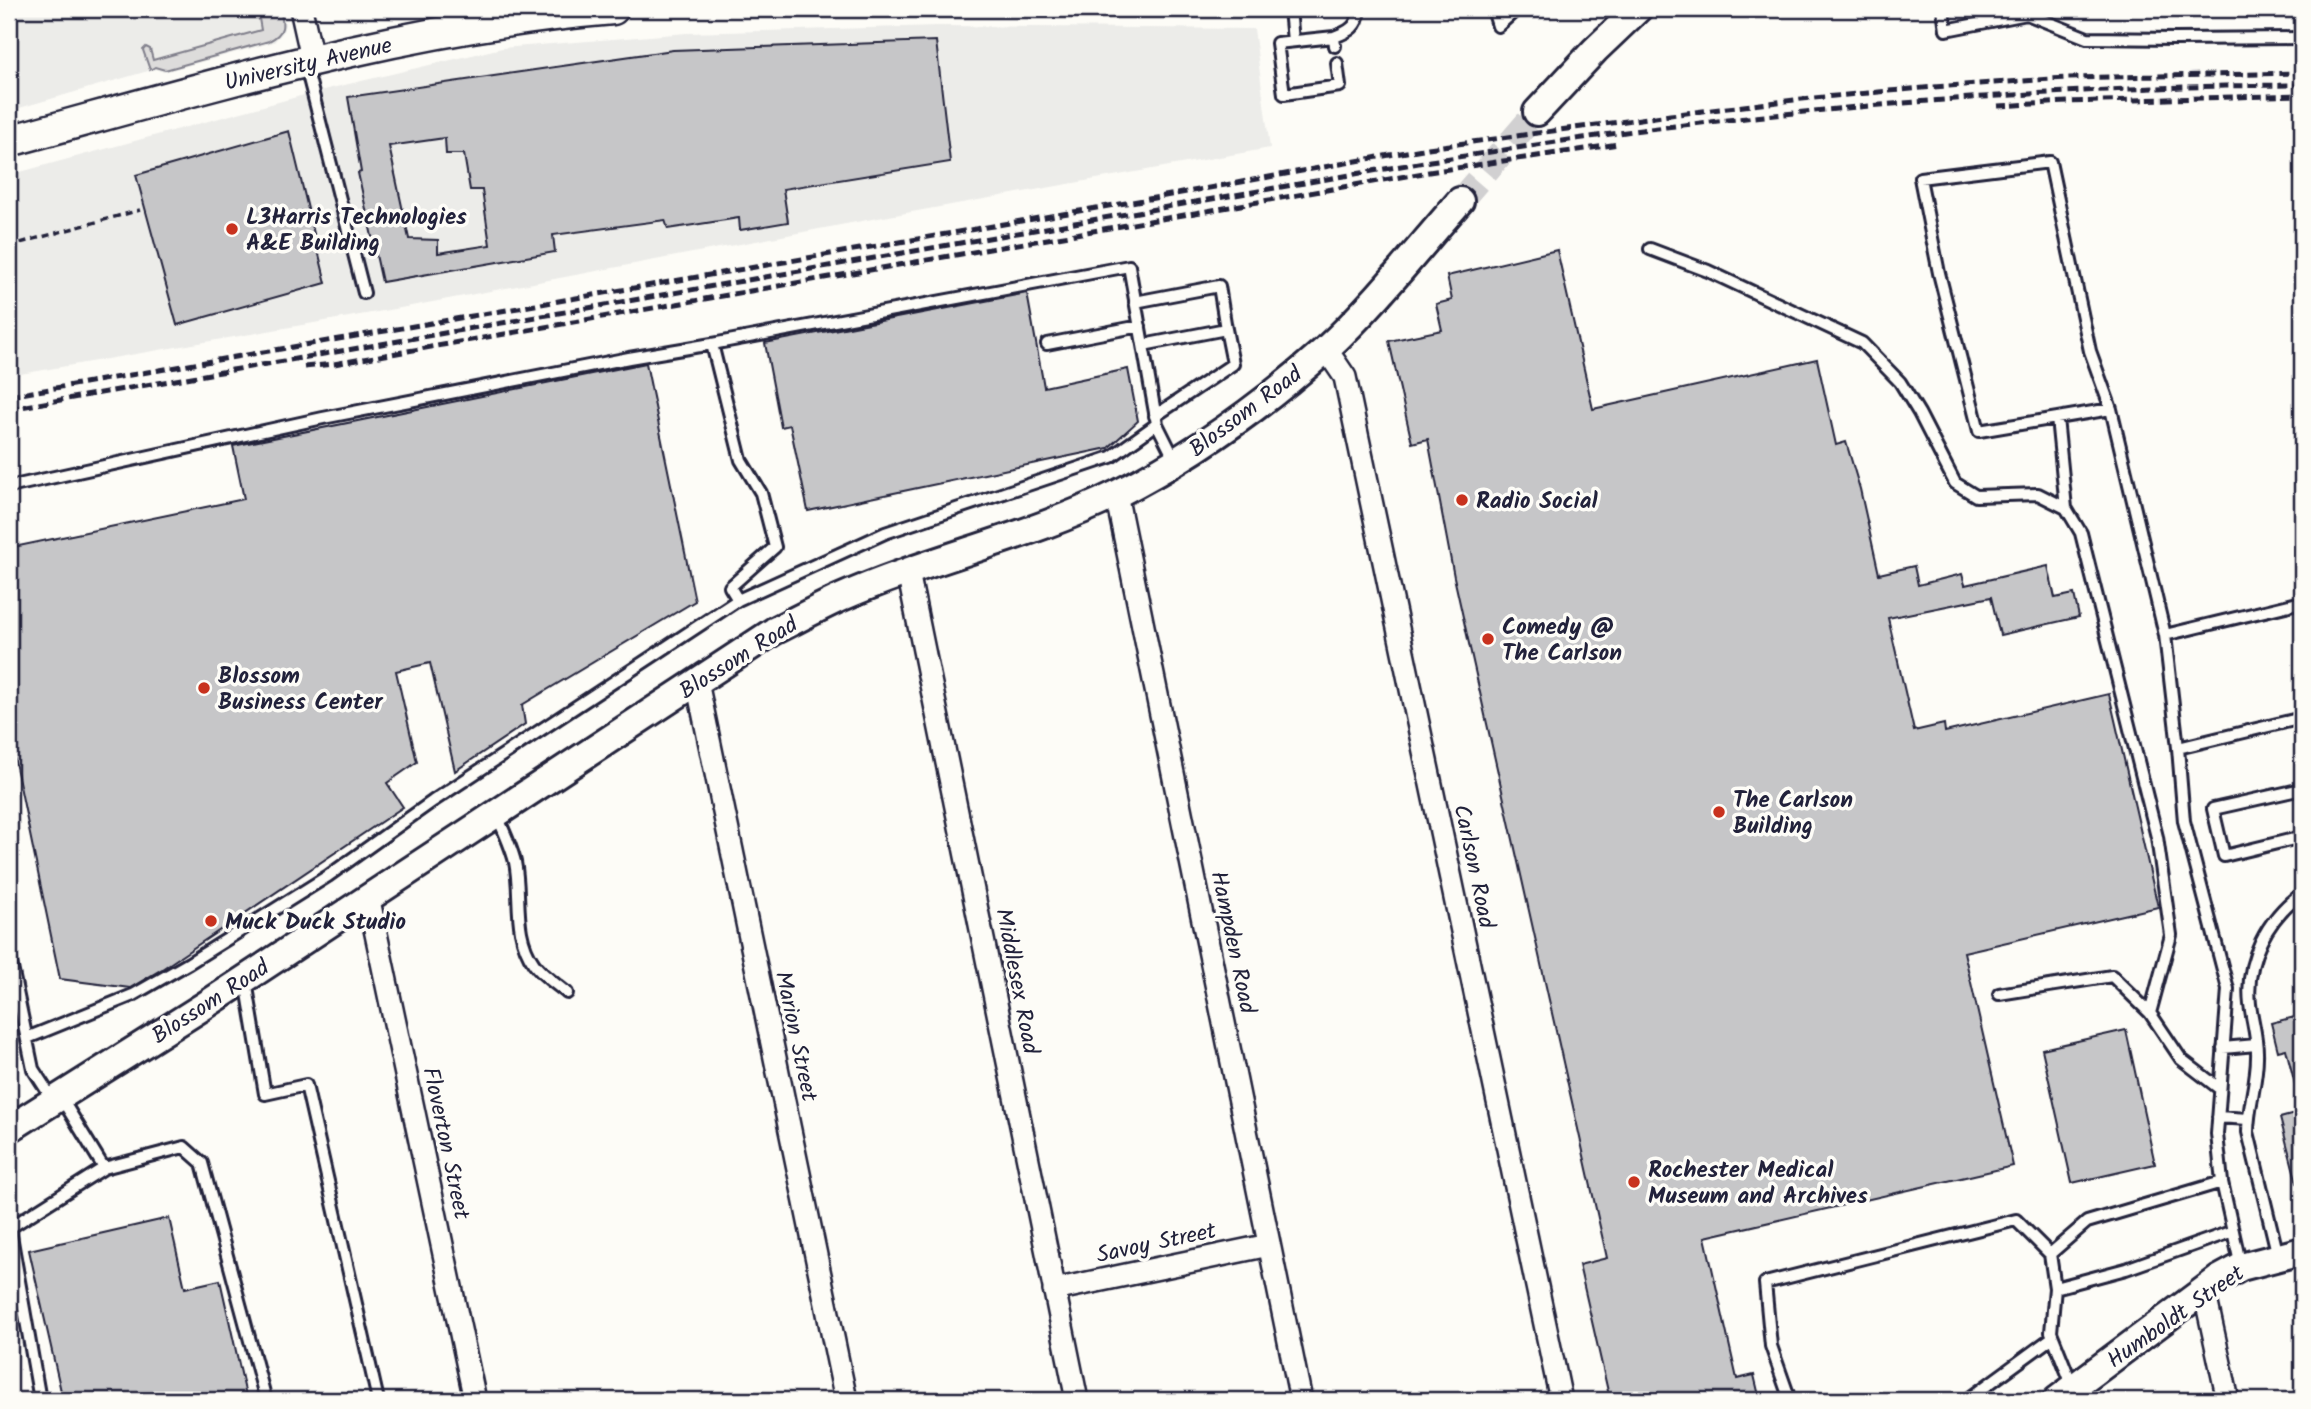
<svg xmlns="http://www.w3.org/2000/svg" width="2311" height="1409" viewBox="0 0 2311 1409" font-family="Kalam,sans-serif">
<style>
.built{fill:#ecece9}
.green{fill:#dddcdb;stroke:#807f8b;stroke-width:2}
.building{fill:#c6c6c8;stroke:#22223b;stroke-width:2;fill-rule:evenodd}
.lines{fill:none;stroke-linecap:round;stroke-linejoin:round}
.tertiary-tunnel{stroke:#d1d0d1;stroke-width:26;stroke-dasharray:26 13;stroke-linecap:butt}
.service-casing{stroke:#22223b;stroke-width:16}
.minor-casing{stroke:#22223b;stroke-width:26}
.tertiary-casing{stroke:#22223b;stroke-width:32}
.secondary-casing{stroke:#22223b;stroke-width:35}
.path{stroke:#22223b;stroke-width:3.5;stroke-dasharray:7 5;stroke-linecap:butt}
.service{stroke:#fdfcf7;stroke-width:10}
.minor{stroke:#fdfcf7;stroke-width:21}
.tertiary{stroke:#fdfcf7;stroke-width:26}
.secondary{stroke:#fdfcf7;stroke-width:30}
.rail{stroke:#22223b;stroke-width:5;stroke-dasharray:10 5;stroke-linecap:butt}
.poi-dot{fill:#c8321e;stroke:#fdfcf7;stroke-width:2.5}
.labels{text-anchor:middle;stroke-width:7;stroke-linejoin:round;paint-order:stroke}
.street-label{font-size:23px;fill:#22223b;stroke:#fdfcf7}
.poi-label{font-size:23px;font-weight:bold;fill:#22223b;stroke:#fdfcf7;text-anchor:start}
</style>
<rect width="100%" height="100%" fill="#fdfcf7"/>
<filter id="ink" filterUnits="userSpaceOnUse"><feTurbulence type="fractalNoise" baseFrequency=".0143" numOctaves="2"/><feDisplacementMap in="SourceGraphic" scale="14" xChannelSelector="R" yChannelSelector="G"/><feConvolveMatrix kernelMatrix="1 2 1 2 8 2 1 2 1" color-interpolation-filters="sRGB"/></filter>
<g filter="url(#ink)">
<!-- built -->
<path class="built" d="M 9,9 L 282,9 L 285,24 L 283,32 L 274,42 L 164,72 L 155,69 L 9,111 Z
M 938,26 L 1254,29 L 1270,148 L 867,220 L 406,307 L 9,376 L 9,175 L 319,91 L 502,48 L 687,33 Z"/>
<!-- green -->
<path class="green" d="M 269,9 L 280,9 C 284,25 285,33 269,41 L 165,70 L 155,67 L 150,70 L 143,50 L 146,47 L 150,49 L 153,60 L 261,30 L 258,13 Z"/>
<!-- building -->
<path class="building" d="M 936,41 L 950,162 L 783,189 L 788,222 L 740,230 L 739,218 L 668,229 L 665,220 L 553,235 L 555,252 L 382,282 L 358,173 L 361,172 L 348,97 L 673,50 ZM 445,138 L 446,154 L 464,154 L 470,190 L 482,190 L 490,245 L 438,253 L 438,240 L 409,239 L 389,146 Z
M 289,131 L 326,283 L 177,325 L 136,175 Z
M 1557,250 L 1593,409 L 1817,359 L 1836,445 L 1846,442 L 1860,489 L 1879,574 L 1914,566 L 1918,585 L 1962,574 L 1965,585 L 2048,566 L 2055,598 L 2074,594 L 2079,617 L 2000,635 L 1991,597 L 1888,618 L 1914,731 L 1944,724 L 1945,732 L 2109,694 L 2158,907 L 1964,952 L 2013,1166 L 1705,1237 L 1737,1379 L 1754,1375 L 1760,1400 L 1610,1400 L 1579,1265 L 1607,1258 L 1454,577 L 1428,439 L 1412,443 L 1389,341 L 1442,330 L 1436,304 L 1452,300 L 1447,276 Z
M 1027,293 L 1044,387 L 1128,369 L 1138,421 L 1108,448 L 808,511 L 790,425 L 781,427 L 765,343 Z
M 646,363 L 695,601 L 522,705 L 525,724 L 455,771 L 430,663 L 396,671 L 417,762 L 387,783 L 403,807 L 162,969 L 130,988 L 60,979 L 9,733 L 9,548 L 244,499 L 233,446 Z
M 2302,1015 L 2302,1091 L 2297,1092 L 2286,1049 L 2278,1051 L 2271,1023 Z
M 2126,1030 L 2155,1164 L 2072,1183 L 2042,1049 Z
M 2302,1112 L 2302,1182 L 2297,1183 L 2280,1118 Z
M 169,1218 L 185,1288 L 220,1280 L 247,1400 L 63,1400 L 29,1250 Z"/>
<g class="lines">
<!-- tertiary-tunnel -->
<path class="tertiary-tunnel" d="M 1460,201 L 1537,112"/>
<!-- service casing -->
<g class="service-casing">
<path id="service" d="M 1290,9 L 1293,41
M 1493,9 L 1498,26 L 1517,9
M 1943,9 L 1946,30 L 2027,14 L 2027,9
M 2027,14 L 2087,38 L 2175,39 L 2302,38
M 1334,37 C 1348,32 1360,26 1358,9
M 1335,46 L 1334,37 L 1277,43 L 1284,94 L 1340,86 L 1337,63
M 305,63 L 364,293
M 1650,249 L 1708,271 L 1862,343 L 1900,382 L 1919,413 L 1955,483 L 1976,496 L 2038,494 L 2066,508 L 2081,533 L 2157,837 L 2171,935 L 2150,1013
M 1135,302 L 1219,286 L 1226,329 L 1143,345
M 1047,344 L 1140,326
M 2111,409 L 1979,431 L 1939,273 L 1920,178 L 2050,162 L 2090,351 L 2111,409 L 2165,635 L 2178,748
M 1155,416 L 1233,364 L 1226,329
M 2057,418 L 2066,508
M 1157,424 L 1111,457 L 885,533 L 738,600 L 730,587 L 775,547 L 761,493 L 741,460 L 712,344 L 1129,266 L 1157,424 L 1176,462
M 9,487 L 323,418 L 629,358 L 712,344
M 2165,635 L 2302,602
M 2302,789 L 2213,809 L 2224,856 L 2302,837
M 497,816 C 504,831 511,846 515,862 C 522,896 512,933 534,964 C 542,975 556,984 567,993
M 9,953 L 33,1069 L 53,1100
M 246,981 L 265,1094 L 306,1085 L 378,1400
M 1999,994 L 2112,976 L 2150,1013 L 2181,1059 L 2220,1089
M 27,1038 L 133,995 L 189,963 L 328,876 L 433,801 L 738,600
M 2223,1048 L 2256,1045
M 60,1096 L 104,1168 L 184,1147 L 202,1163 L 266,1400
M 2218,1117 L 2248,1119
M 9,1224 L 40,1400
M 11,1227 L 104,1168
M 2050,1254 L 2055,1288
M 2278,1256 L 2248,1132 C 2248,1107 2257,1082 2257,1057 C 2258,1039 2252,1021 2250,1004 C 2245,961 2267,918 2302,893
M 2241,1267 L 2222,1182 L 2217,1134 L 2228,989 L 2184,821 L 2178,748 L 2302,718
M 2073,1387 L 2051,1332 L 2055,1288 L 2126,1269 L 2233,1231
M 1790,1400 L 1771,1346 L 1765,1283 L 2016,1220 L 2050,1254 L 2087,1222 L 2222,1182
M 1967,1400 L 2053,1337"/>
</g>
<!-- minor casing -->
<g class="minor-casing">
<path id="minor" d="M 301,9 L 312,58
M 1326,349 L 1345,377 L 1561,1400
M 1116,494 L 1301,1400
M 908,572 L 1077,1400
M 697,682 L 846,1400
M 368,896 L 475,1400
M 1054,1290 L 1269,1245
M 2204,1290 L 2228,1400"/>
</g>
<!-- tertiary casing -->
<g class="tertiary-casing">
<path id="tertiary" d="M 1537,112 L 1595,50 L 1638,9
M 9,1129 L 204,1006 L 774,631 C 796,620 818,608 840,598 C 930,558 1028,538 1117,494 C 1192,456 1262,406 1325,350 C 1374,305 1416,251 1460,201
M 2057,1400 L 2219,1279 L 2241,1267 L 2302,1251"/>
</g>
<!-- secondary casing -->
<g class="secondary-casing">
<path id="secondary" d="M 9,141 C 208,87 406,26 613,9"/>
</g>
<!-- path -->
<path class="path" d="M 9,246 L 140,210"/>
<!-- service -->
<use href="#service" class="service"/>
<!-- minor -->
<use href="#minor" class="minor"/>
<!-- tertiary -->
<use href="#tertiary" class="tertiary"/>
<!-- secondary -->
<use href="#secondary" class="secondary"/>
<!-- rail -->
<path class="rail" d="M 1998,106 L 2068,102 L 2302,95
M 304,367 L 334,364 L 1429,172 L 1619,144
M 9,396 L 1143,200 L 1428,148 L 1670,115 L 1802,99 L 1934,87 L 2066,78 L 2302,73
M 9,409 L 1430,161 C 1509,150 1587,136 1666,127 C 1878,102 2090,86 2302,85"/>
</g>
</g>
<!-- markers -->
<g class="poi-dot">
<circle cx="232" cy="229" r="7"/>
<circle cx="1462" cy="500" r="7"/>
<circle cx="1488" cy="639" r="7"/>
<circle cx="204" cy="688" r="7"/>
<circle cx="1719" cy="812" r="7"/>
<circle cx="211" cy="921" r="7"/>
<circle cx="1634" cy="1182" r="7"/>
</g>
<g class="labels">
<!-- street labels -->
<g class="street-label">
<text transform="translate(308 63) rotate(-13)" y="8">University Avenue</text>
<text transform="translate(1245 411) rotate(-37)" y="8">Blossom Road</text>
<text transform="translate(738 657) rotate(-32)" y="8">Blossom Road</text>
<text transform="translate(1475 866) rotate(78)" y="8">Carlson Road</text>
<text transform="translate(1234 942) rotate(78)" y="8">Hampden Road</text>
<text transform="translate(1018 981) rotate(79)" y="8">Middlesex Road</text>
<text transform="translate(210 1001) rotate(-33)" y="8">Blossom Road</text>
<text transform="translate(797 1036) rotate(78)" y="8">Marion Street</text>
<text transform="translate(447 1143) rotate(78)" y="8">Floverton Street</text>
<text transform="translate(1156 1242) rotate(-12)" y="8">Savoy Street</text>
<text transform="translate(2175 1316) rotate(-35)" y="8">Humboldt Street</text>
</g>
<!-- poi labels -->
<g class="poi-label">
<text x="246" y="224">L3Harris Technologies<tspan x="246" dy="26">A&amp;E Building</tspan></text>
<text x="1476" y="508">Radio Social</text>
<text x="1502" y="634">Comedy @<tspan x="1502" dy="26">The Carlson</tspan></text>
<text x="218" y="683">Blossom<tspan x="218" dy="26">Business Center</tspan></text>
<text x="1733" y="807">The Carlson<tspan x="1733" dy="26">Building</tspan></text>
<text x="225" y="929">Muck Duck Studio</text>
<text x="1648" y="1177">Rochester Medical<tspan x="1648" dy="26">Museum and Archives</tspan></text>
</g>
</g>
<!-- margin -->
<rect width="2311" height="1409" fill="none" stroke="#fdfcf7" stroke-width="35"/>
<rect x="18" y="18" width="2276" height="1374" fill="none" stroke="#22223b" stroke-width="2.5" filter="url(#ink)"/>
</svg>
